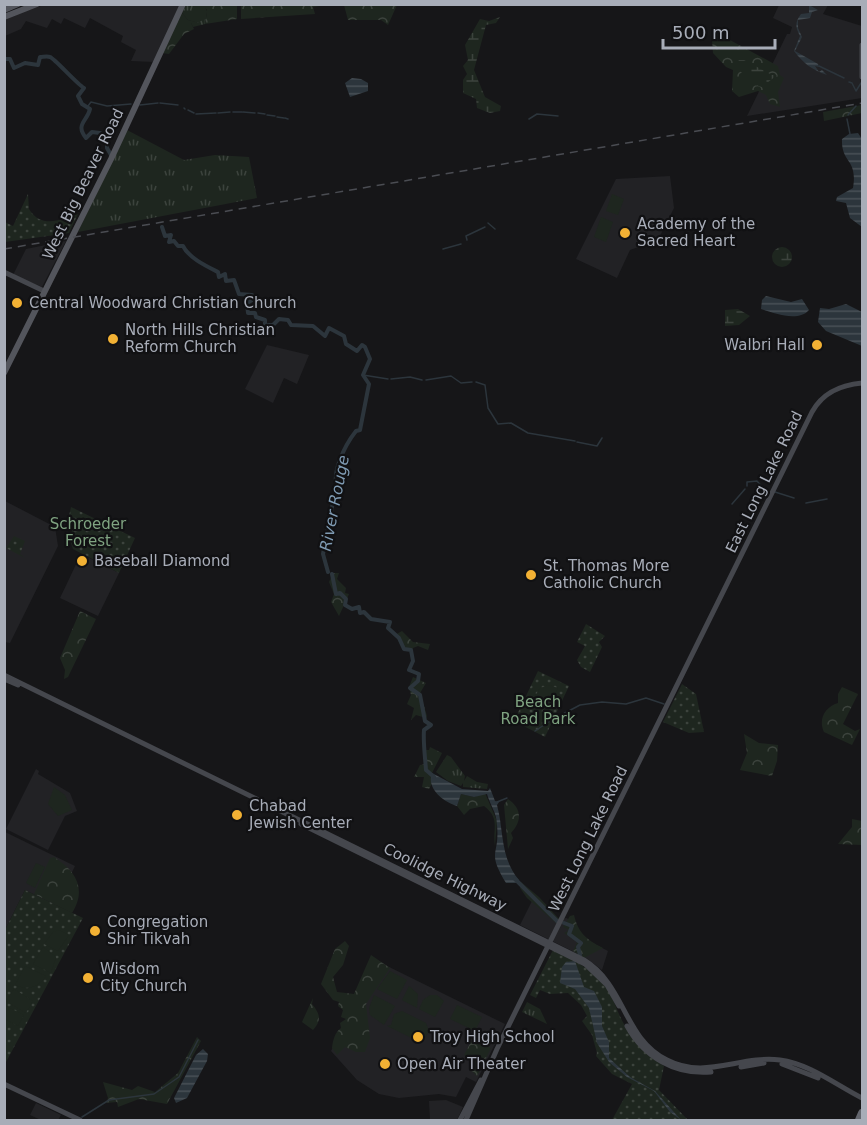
<svg xmlns="http://www.w3.org/2000/svg" width="867" height="1125" viewBox="0 0 867 1125" font-family="'DejaVu Sans',sans-serif">
<style>
.built{fill:#222225}
.grass{fill:url(#grass-tufts)}
.forest{fill:url(#forest-crowns)}
.wetland{fill:url(#wetland-marsh)}
.park{fill:url(#park-dots)}
.pitch{fill:#1e261f}
.water{fill:url(#water-rules)}
.lines{fill:none;stroke-linecap:round;stroke-linejoin:round}
.stream{stroke:#2c353c;stroke-width:1.5}
.river{stroke:#2c353c;stroke-width:4}
.secondary{stroke:#45474d;stroke-width:5}
.primary{stroke:#53555c;stroke-width:6}
.highway{stroke:#63666e;stroke-width:8}
.rail{stroke:#4a4c52;stroke-width:1.5;stroke-dasharray:8 6;stroke-linecap:butt}
.poi-dot{fill:#f2b134;stroke:#111113;stroke-width:2}
.labels{text-anchor:middle;stroke-width:4.5;stroke-linejoin:round;paint-order:stroke}
.street-label{font-size:15px;fill:#a8adb8;stroke:#111113}
.poi-label{font-size:15px;fill:#a8adb8;stroke:#111113;text-anchor:start}
.park-label{font-size:15px;fill:#7fa381;stroke:#111113}
.water-label{font-size:16px;font-style:italic;fill:#7f9bb3;stroke:#111113}
</style>
<defs>
<pattern id="grass-tufts" width="24" height="20" patternUnits="userSpaceOnUse" patternTransform="scale(1.5)"><rect width="24" height="20" fill="#1e261f"/><path d="M3 7l-1-3M5 7V3M7 7l1-3M15 17l-1-3M17 17v-4M19 17l1-3" fill="none" stroke="#3c433d"/></pattern>
<pattern id="forest-crowns" width="20" height="18" patternUnits="userSpaceOnUse" patternTransform="scale(1.5)"><rect width="20" height="18" fill="#1e261f"/><path d="M2 6a3 3 0 1 1 6 0M12 15a3 3 0 1 1 6 0" fill="none" stroke="#3c433d"/></pattern>
<pattern id="wetland-marsh" width="20" height="14" patternUnits="userSpaceOnUse" patternTransform="scale(1.5)"><rect width="20" height="14" fill="#1e261f"/><path d="M1 5h8M5 5V1M11 12h8M15 12V8" fill="none" stroke="#3c433d"/></pattern>
<pattern id="park-dots" width="8" height="8" patternUnits="userSpaceOnUse" patternTransform="scale(1.5)"><rect width="8" height="8" fill="#1e261f"/><path d="M2 2h.1M6 6h.1" fill="none" stroke="#3c433d" stroke-width="1.8" stroke-linecap="round"/></pattern>
<pattern id="water-rules" width="6" height="5" patternUnits="userSpaceOnUse" patternTransform="scale(1.5)"><rect width="6" height="5" fill="#2c353c"/><path d="M0 2.5h6" fill="none" stroke="#485056"/></pattern>
</defs>
<rect width="100%" height="100%" fill="#161618"/>
<!-- built -->
<path class="built" d="M 44,5 L 181,5 L 154,62 L 131,61 L 136,50 L 121,42 L 123,36 L 90,18 L 85,28 L 64,18 L 61,24 L 52,19 L 47,28 L 26,21 L 21,29 L 5,36 L 4,18 Z
M 779,5 L 828,5 L 823,14 L 862,26 L 860,74 L 862,98 L 747,116 L 787,34 L 790,34 L 792,27 L 773,18 Z
M 670,176 L 674,208 L 658,240 L 630,250 L 617,278 L 576,259 L 616,179 Z
M 66,241 L 42,287 L 13,275 L 26,249 Z
M 267,345 L 309,355 L 297,384 L 284,378 L 273,403 L 245,389 Z
M 5,501 L 55,527 L 58,546 L 10,643 L 5,642 Z
M 81,554 L 119,573 L 98,616 L 60,598 Z
M 36,769 L 39,771 L 38,774 L 70,793 L 77,811 L 65,816 L 48,850 L 6,829 Z
M 5,832 L 75,866 L 56,905 L 25,890 L 6,928 Z
M 534,897 L 553,915 L 559,919 L 567,918 L 585,939 L 608,951 L 602,970 L 586,958 L 520,925 Z
M 377,961 L 505,1024 L 476,1082 L 466,1077 L 456,1097 L 439,1094 L 399,1098 L 379,1094 L 357,1080 L 331,1051 Z
M 446,1100 L 463,1107 L 457,1120 L 430,1120 L 429,1101 Z
M 36,1103 L 61,1115 L 58,1120 L 41,1120 L 30,1115 Z"/>
<!-- grass -->
<path class="grass" d="M 186,5 L 205,6 L 207,12 L 205,24 L 193,27 L 191,23 L 199,23 L 188,20 L 182,13 Z
M 127,130 L 184,160 L 215,155 L 249,157 L 257,198 L 78,232 Z
M 447,755 L 451,757 L 465,776 L 464,781 L 467,776 L 477,782 L 488,784 L 487,789 L 463,787 L 463,783 L 461,786 L 448,781 L 436,772 Z
M 527,1002 L 540,1009 L 547,1024 L 522,1012 Z"/>
<!-- forest -->
<path class="forest" d="M 203,5 L 237,5 L 237,19 L 205,24 L 207,12 L 204,13 L 207,10 Z
M 241,5 L 241,4 L 326,5 L 313,7 L 315,14 L 241,19 Z
M 344,5 L 344,4 L 397,5 L 388,25 L 381,20 L 348,20 Z
M 182,13 L 188,20 L 200,23 L 191,23 L 194,29 L 184,34 L 169,54 L 162,53 Z
M 717,33 L 778,66 L 780,75 L 784,78 L 778,92 L 780,107 L 770,104 L 766,95 L 758,91 L 739,97 L 732,91 L 733,70 L 726,67 L 713,53 L 712,40 Z
M 862,105 L 862,113 L 824,121 L 823,112 Z
M 333,573 L 339,573 L 337,579 L 346,588 L 345,593 L 349,594 L 339,616 L 331,602 L 334,594 L 329,582 Z
M 80,611 L 96,619 L 68,677 L 64,679 L 65,670 L 60,658 Z
M 402,631 L 413,642 L 430,644 L 428,650 L 418,646 L 413,648 L 412,658 L 409,650 L 403,649 L 395,635 Z
M 413,677 L 426,683 L 420,693 L 427,716 L 426,718 L 416,715 L 411,720 L 414,708 L 407,704 L 411,695 L 409,687 Z
M 842,687 L 858,694 L 843,724 L 855,731 L 860,729 L 852,745 L 824,732 C 818,719 825,707 838,703 L 838,694 Z
M 744,734 L 759,743 L 778,745 L 777,761 L 772,776 L 740,770 L 747,753 Z
M 430,747 L 442,753 L 432,773 L 432,783 L 429,789 L 422,787 L 424,777 L 414,777 L 420,765 L 426,764 L 425,750 L 429,750 Z
M 485,793 L 497,821 L 495,846 C 492,829 501,819 484,806 L 470,809 L 464,815 L 457,806 L 461,794 L 474,797 Z
M 508,799 C 521,808 523,820 511,833 L 513,838 L 508,849 L 504,805 Z
M 852,819 L 862,821 L 862,845 L 838,844 L 852,827 Z
M 54,857 C 76,871 87,889 72,913 L 34,894 L 50,858 Z
M 521,882 L 539,897 L 559,919 L 557,924 L 527,898 L 520,888 Z
M 574,915 C 578,932 585,939 603,948 L 584,958 L 573,951 L 577,942 L 564,933 L 569,930 L 563,927 L 570,916 Z
M 345,941 L 349,946 L 343,965 L 333,977 L 337,992 L 354,994 L 371,955 L 390,968 L 366,1004 L 370,1038 L 365,1052 L 356,1052 L 345,1047 L 337,1055 L 332,1048 C 333,1040 335,1032 341,1028 L 340,1023 L 346,1019 L 341,1017 L 343,1010 L 338,1006 L 339,1002 L 333,1000 L 321,984 L 335,949 Z
M 313,998 L 312,1004 C 320,1014 322,1020 313,1030 L 302,1022 Z
M 197,1037 L 201,1041 L 167,1104 L 139,1099 L 118,1107 L 117,1102 L 106,1103 L 108,1098 L 103,1082 L 132,1090 L 138,1086 L 155,1092 L 178,1073 Z
M 473,1038 L 491,1048 L 477,1076 L 469,1069 L 473,1061 L 464,1055 Z"/>
<!-- wetland -->
<path class="wetland" d="M 500,17 L 496,23 L 486,25 L 474,70 L 485,97 L 501,106 L 500,111 L 490,113 L 477,108 L 476,99 L 463,93 L 463,80 L 467,74 L 463,66 L 468,60 L 465,45 L 480,19 L 489,21 Z
M 739,60 L 744,60 L 772,75 L 777,75 L 762,87 L 754,85 L 735,66 Z
M772 257a10 10 0 1 1 20 0a10 10 0 1 1-20 0Z
M 738,309 L 750,316 L 739,325 L 725,326 L 725,310 Z"/>
<!-- park -->
<path class="park" d="M 28,194 L 29,209 C 41,229 61,220 78,214 L 69,233 L 5,242 L 5,222 L 13,226 Z
M 71,507 L 135,538 L 119,573 L 73,549 L 69,537 L 72,533 L 69,516 Z
M 14,536 L 25,541 L 20,554 L 25,558 L 6,548 Z
M 586,624 L 605,636 L 599,642 L 602,647 L 590,672 L 581,667 L 577,660 L 585,646 L 577,642 Z
M 538,671 L 569,686 L 545,737 L 514,721 Z
M 682,684 L 696,694 L 704,732 L 689,733 L 663,722 Z
M 25,890 L 83,918 L 5,1064 L 5,930 Z
M 553,950 C 569,958 587,966 600,980 C 613,993 616,1011 625,1026 C 634,1042 648,1056 664,1066 L 659,1090 L 688,1120 L 612,1120 L 632,1084 L 612,1074 L 596,1056 L 597,1053 L 592,1035 L 582,1021 L 587,1016 L 581,1005 L 568,993 L 550,994 L 540,990 L 536,998 L 530,995 Z"/>
<!-- pitch -->
<path class="pitch" d="M 612,194 L 624,199 L 618,215 L 606,211 Z
M 601,217 L 613,222 L 606,242 L 594,237 Z
M 549,685 L 558,688 L 550,704 L 535,696 L 540,688 Z
M 54,787 L 65,795 L 72,810 L 58,816 L 48,804 Z
M 36,863 L 45,867 L 35,888 L 26,883 Z
M 59,930 L 69,935 L 58,951 L 44,944 L 53,932 Z
M 43,947 L 56,957 L 51,973 L 33,964 Z
M 25,966 L 46,976 C 39,987 28,991 15,985 Z
M 390,971 L 407,980 L 397,999 L 377,989 Z
M 409,986 L 418,994 L 417,1008 L 402,1000 Z
M 14,989 L 33,1001 L 26,1013 L 6,1001 Z
M 374,995 L 395,1006 L 384,1025 L 370,1015 L 369,1008 Z
M 430,995 L 437,995 L 444,1001 L 435,1017 L 419,1009 L 423,1000 Z
M 4,1005 L 24,1015 L 18,1026 L 5,1019 Z
M 457,1005 L 482,1017 L 475,1031 L 450,1019 Z
M 402,1011 L 426,1023 L 429,1031 L 425,1038 L 416,1040 L 387,1026 L 391,1025 L 394,1014 Z"/>
<!-- water -->
<path class="water" d="M 809,5 L 818,10 L 812,12 L 810,18 L 798,20 L 798,28 L 802,37 L 795,51 L 818,64 L 819,67 L 815,66 L 819,72 L 822,70 L 827,75 C 812,70 803,63 794,51 L 800,36 C 795,27 795,22 801,14 L 809,13 Z
M 352,78 L 361,79 L 368,83 L 368,91 L 350,97 L 345,83 Z
M 858,133 L 862,139 L 862,227 L 850,218 L 846,203 L 836,201 L 837,197 L 853,188 C 858,158 841,164 842,139 L 849,134 Z
M 766,296 L 791,302 L 802,299 L 809,310 C 799,322 775,314 761,309 L 762,300 Z
M 846,304 L 862,312 L 862,346 L 826,331 L 818,322 L 820,308 L 829,309 Z
M 432,773 L 462,789 L 488,791 L 490,788 L 495,801 L 499,802 L 497,805 C 504,831 500,858 519,880 L 517,883 L 506,883 C 486,850 500,857 497,825 C 497,813 490,805 487,794 L 474,797 L 461,794 L 457,806 C 443,802 426,788 432,773 Z
M 575,961 L 584,987 L 594,991 L 602,1007 L 602,1026 L 609,1042 L 609,1058 L 630,1077 L 655,1091 L 681,1120 L 670,1112 L 654,1091 L 627,1077 L 609,1062 L 597,1043 L 589,1008 L 575,989 L 560,983 L 562,967 L 566,962 Z
M 203,1049 L 208,1054 L 207,1061 L 187,1098 L 176,1103 L 174,1098 L 196,1055 Z"/>
<g class="lines">
<!-- stream -->
<path class="stream" d="M 819,66 L 844,78
M 849,82 L 852,83 L 856,91 L 861,83
M 160,103 L 178,105
M 140,105 L 158,103
M 88,106 L 91,102 L 107,106 L 131,104
M 184,108 L 185,109
M 188,110 L 194,113
M 233,112 L 242,112
M 243,112 L 255,113
M 218,113 L 230,112
M 258,113 L 265,114
M 196,114 L 216,113
M 267,115 L 275,116
M 848,115 L 856,106
M 277,117 L 284,118
M 285,118 L 288,119
M 529,119 L 537,114 L 558,116
M 847,119 L 850,134
M 488,223 L 495,229
M 467,240 L 466,236 L 485,227
M 443,249 L 461,244
M 363,375 L 388,379
M 391,379 L 410,377 L 422,380
M 426,380 L 451,376 L 461,383 L 472,382
M 476,382 L 485,385 L 488,408 L 498,424 L 511,423 L 528,433 L 575,441
M 577,442 L 597,446 L 602,438
M 747,486 L 747,482 L 757,481 L 765,490
M 775,492 L 794,498
M 806,503 L 827,499
M 732,504 L 745,489
M 563,714 L 580,705 L 602,702 L 626,704 L 646,698 L 664,704
M 535,731 L 559,715
M 497,802 L 507,798
M 82,1117 L 109,1100 L 154,1094 L 179,1077 L 198,1040"/>
<!-- river -->
<path class="river" d="M 4,59 L 10,59 L 14,68 L 25,63 L 38,65 L 40,57 C 43,57 47,56 50,57 C 54,58 77,84 84,88 L 78,96 L 82,104 L 90,109 C 87,122 75,124 86,138 L 92,132 L 100,133 L 107,138 L 107,148 L 111,155
M 162,227 L 165,236 L 171,235 L 169,242 L 174,241 L 178,246 L 183,246 C 189,258 206,266 218,272 L 219,277 L 225,274 L 226,281 L 234,280 L 239,294 L 252,295 L 252,300 L 247,303 L 248,313 L 255,313 L 256,317 L 265,320 L 265,325 L 273,325 L 279,319 L 288,320 L 291,325 L 313,326 L 325,336 L 329,328 L 344,336 L 346,344 L 357,351 L 362,345 L 365,347 L 370,359 L 363,375 L 369,384 L 360,430 L 356,431 C 345,445 330,474 338,491 L 333,502 L 323,554 L 328,572
M 332,574 L 336,594 L 340,593 L 346,599 L 345,605 L 352,609 L 359,607 L 360,613 L 364,612 L 371,619 L 390,622 L 388,628 L 399,638 L 404,649 L 411,650 L 413,661 L 409,670 L 419,674 L 418,681 L 410,688 L 420,695 L 425,721 L 431,725 L 424,730 C 423,742 425,756 426,770 L 434,777
M 515,879 L 558,922
M 564,923 L 572,926 L 569,934 L 581,943 L 578,947 L 580,955"/>
<!-- secondary -->
<path class="secondary" d="M 862,45 L 862,77
M 4,272 L 44,291
M 4,675 L 584,960 C 626,986 623,1038 667,1060 C 705,1080 740,1055 780,1060 C 810,1064 836,1085 862,1098
M 4,679 L 18,685
M 301,824 L 585,964 L 607,985 L 619,1006
M 627,1026 C 644,1057 675,1075 711,1072
M 782,1064 L 818,1078
M 741,1067 L 764,1063
M 4,1084 L 80,1120
M 460,1120 L 481,1080
M 466,1120 L 497,1049 L 812,412 C 823,392 841,385 862,383"/>
<!-- primary -->
<path class="primary" d="M 4,10 L 18,4
M 4,17 L 37,4
M 4,373 L 111,159 L 183,4"/>
<!-- highway -->
<path class="highway" d="M 859,1120 L 862,1113"/>
<!-- rail -->
<path class="rail" d="M 4,249 L 862,103"/>
</g>
<!-- markers -->
<g class="poi-dot">
<circle cx="625" cy="233" r="6"/>
<circle cx="17" cy="303" r="6"/>
<circle cx="113" cy="339" r="6"/>
<circle cx="817" cy="345" r="6"/>
<circle cx="82" cy="561" r="6"/>
<circle cx="531" cy="575" r="6"/>
<circle cx="237" cy="815" r="6"/>
<circle cx="95" cy="931" r="6"/>
<circle cx="88" cy="978" r="6"/>
<circle cx="418" cy="1037" r="6"/>
<circle cx="385" cy="1064" r="6"/>
</g>
<g class="labels">
<!-- street labels -->
<g class="street-label">
<text transform="translate(83 184) rotate(-64)" y="5">West Big Beaver Road</text>
<text transform="translate(764 482) rotate(-64)" y="5">East Long Lake Road</text>
<text transform="translate(588 839) rotate(-64)" y="5">West Long Lake Road</text>
<text transform="translate(445 877) rotate(26)" y="5">Coolidge Highway</text>
</g>
<!-- poi labels -->
<g class="poi-label">
<text x="637" y="229">Academy of the<tspan x="637" dy="17">Sacred Heart</tspan></text>
<text x="29" y="308">Central Woodward Christian Church</text>
<text x="125" y="335">North Hills Christian<tspan x="125" dy="17">Reform Church</tspan></text>
<text x="805" y="350" text-anchor="end">Walbri Hall</text>
<text x="94" y="566">Baseball Diamond</text>
<text x="543" y="571">St. Thomas More<tspan x="543" dy="17">Catholic Church</tspan></text>
<text x="249" y="811">Chabad<tspan x="249" dy="17">Jewish Center</tspan></text>
<text x="107" y="927">Congregation<tspan x="107" dy="17">Shir Tikvah</tspan></text>
<text x="100" y="974">Wisdom<tspan x="100" dy="17">City Church</tspan></text>
<text x="430" y="1042">Troy High School</text>
<text x="397" y="1069">Open Air Theater</text>
</g>
<!-- park labels -->
<g class="park-label">
<text x="88" y="529">Schroeder<tspan x="88" dy="17">Forest</tspan></text>
<text x="538" y="707">Beach<tspan x="538" dy="17">Road Park</tspan></text>
</g>
<!-- water labels -->
<g class="water-label">
<text transform="translate(334 503) rotate(-79)" y="6">River Rouge</text>
</g>
</g>
<!-- border -->
<rect width="867" height="1125" fill="none" stroke="#a8adb8" stroke-width="12"/>
<!-- scale -->
<path d="M663 39v9h112v-9" fill="none" stroke="#a8adb8" stroke-width="3"/>
<text x="672" y="39" font-size="18" fill="#a8adb8" stroke="#111113" stroke-width="4.5" paint-order="stroke">500 m</text>
</svg>
